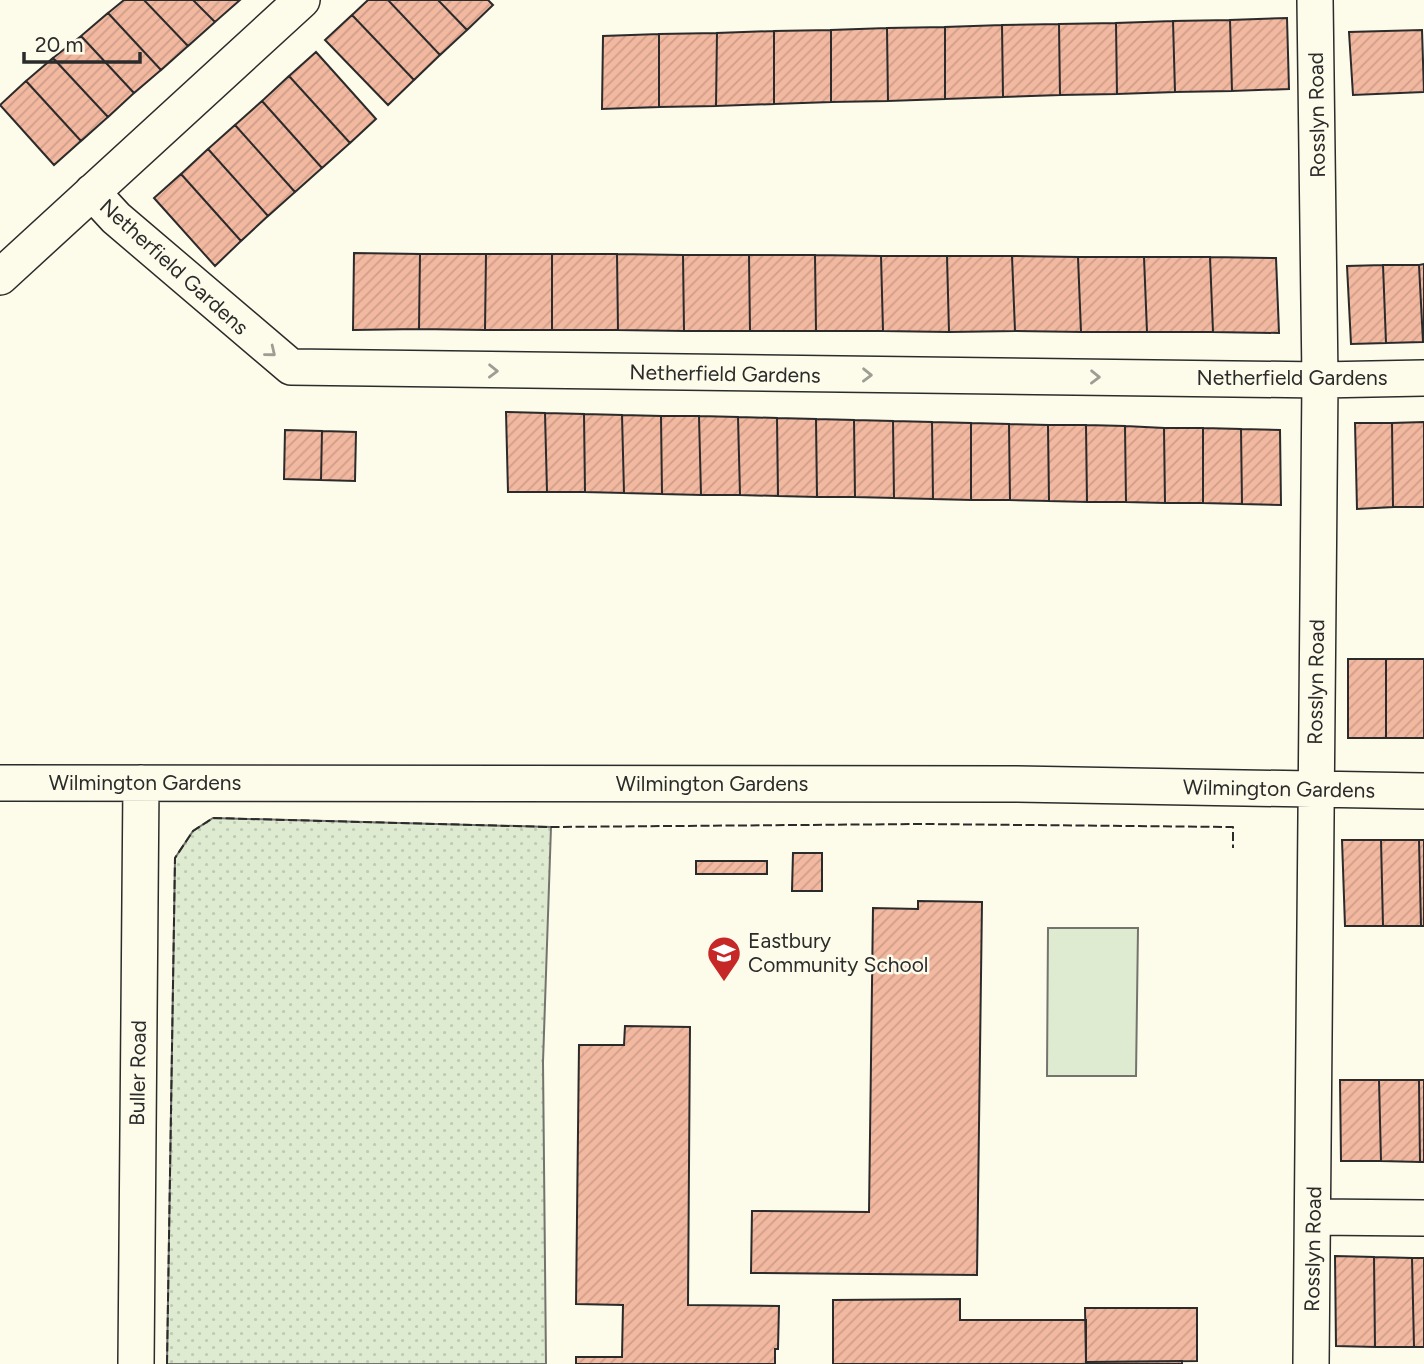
<svg xmlns="http://www.w3.org/2000/svg" width="1424" height="1364" viewBox="0 0 1424 1364" font-family="Figtree,sans-serif">
<style>
.park{fill:url(#park-dots);stroke:#74746e;stroke-width:2}
.garden{fill:#deebd1;stroke:#74746e;stroke-width:2}
.building{fill:url(#building-hatch);stroke:#2b2b2b;stroke-width:2}
.lines{fill:none;stroke-linecap:round;stroke-linejoin:round}
.street-casing{stroke:#2b2b2b;stroke-width:38}
.street{stroke:#fdfbea;stroke-width:35}
.fence{stroke:#2b2b2b;stroke-width:2;stroke-dasharray:9 3.5;stroke-linecap:butt}
.oneway{stroke:#9e9d94}
.labels{text-anchor:middle;stroke-width:5;stroke-linejoin:round;paint-order:stroke}
.street-label{font-size:21px;fill:#2b2b2b;stroke:#fdfbea}
.poi-label{font-size:21px;fill:#2b2b2b;stroke:#fdfbea;text-anchor:start}
</style>
<defs>
<pattern id="park-dots" width="8" height="8" patternUnits="userSpaceOnUse" patternTransform="scale(1.75)"><rect width="8" height="8" fill="#deebd1"/><path d="M2 2h.1M6 6h.1" fill="none" stroke="#bfcab4" stroke-width="1.8" stroke-linecap="round"/></pattern>
<pattern id="building-hatch" width="6" height="6" patternUnits="userSpaceOnUse" patternTransform="scale(1.75)"><rect width="6" height="6" fill="#f2b8a0"/><path d="M-1 1l2-2M0 6l6-6M5 7l2-2" fill="none" stroke="#d09e8a"/></pattern>
</defs>
<rect width="100%" height="100%" fill="#fdfbea"/>
<!-- park -->
<path class="park" d="M 213,818 L 551,827 L 543,1062 L 546,1364 L 167,1364 L 175,858 L 193,831 Z"/>
<!-- garden -->
<path class="garden" d="M 1048,928 L 1138,928 L 1136,1076 L 1047,1076 Z"/>
<!-- building -->
<path class="building" d="M 124,0 L 144,0 L 188,46 L 161,70 L 108,13 Z
M 144,0 L 193,0 L 215,22 L 188,46 Z
M 193,0 L 240,0 L 215,22 Z
M 368,0 L 388,0 L 440,55 L 414,80 L 352,15 Z
M 388,0 L 438,0 L 467,30 L 440,55 Z
M 438,0 L 488,0 L 493,5 L 467,30 Z
M 108,13 L 161,70 L 134,93 L 81,36 Z
M 352,15 L 414,80 L 388,105 L 325,40 Z
M 1287,18 L 1289,89 L 1232,91 L 1230,20 Z
M 1230,20 L 1232,91 L 1175,92 L 1173,21 Z
M 1173,21 L 1175,92 L 1117,94 L 1116,23 Z
M 1116,23 L 1117,94 L 1060,95 L 1059,24 Z
M 1059,24 L 1060,95 L 1003,97 L 1002,25 Z
M 1002,25 L 1003,97 L 945,99 L 945,27 Z
M 945,27 L 945,99 L 888,101 L 887,28 Z
M 887,28 L 888,101 L 831,102 L 831,30 Z
M 831,30 L 831,102 L 774,104 L 774,31 Z
M 1422,30 L 1424,92 L 1353,95 L 1349,32 Z
M 774,31 L 774,104 L 716,106 L 717,33 Z
M 717,33 L 716,106 L 659,107 L 659,34 Z
M 659,34 L 659,107 L 602,109 L 603,36 Z
M 81,36 L 134,93 L 108,117 L 53,58 Z
M 316,52 L 376,119 L 350,143 L 289,76 Z
M 53,58 L 108,117 L 81,141 L 26,81 Z
M 289,76 L 350,143 L 322,168 L 262,101 Z
M 26,81 L 81,141 L 54,165 L 0,105 Z
M 262,101 L 322,168 L 295,192 L 235,125 Z
M 235,125 L 295,192 L 268,216 L 208,149 Z
M 208,149 L 268,216 L 241,241 L 181,174 Z
M 181,174 L 241,241 L 215,266 L 154,198 Z
M 354,253 L 420,254 L 419,329 L 353,330 Z
M 420,254 L 486,254 L 485,330 L 419,329 Z
M 486,254 L 552,254 L 552,330 L 485,330 Z
M 552,254 L 617,254 L 618,330 L 552,330 Z
M 617,254 L 683,255 L 684,331 L 618,330 Z
M 683,255 L 749,255 L 750,331 L 684,331 Z
M 749,255 L 815,255 L 816,331 L 750,331 Z
M 815,255 L 881,256 L 883,331 L 816,331 Z
M 881,256 L 947,256 L 949,332 L 883,331 Z
M 947,256 L 1012,256 L 1015,331 L 949,332 Z
M 1012,256 L 1078,257 L 1081,332 L 1015,331 Z
M 1078,257 L 1144,257 L 1147,332 L 1081,332 Z
M 1144,257 L 1210,257 L 1213,332 L 1147,332 Z
M 1210,257 L 1276,258 L 1279,333 L 1213,332 Z
M 1424,264 L 1424,342 L 1423,342 L 1419,265 Z
M 1383,265 L 1419,265 L 1423,342 L 1386,343 Z
M 1383,265 L 1386,343 L 1351,344 L 1347,266 Z
M 506,412 L 545,413 L 547,492 L 508,492 Z
M 545,413 L 584,414 L 585,492 L 547,492 Z
M 584,414 L 622,415 L 624,493 L 585,492 Z
M 622,415 L 661,416 L 662,494 L 624,493 Z
M 661,416 L 699,416 L 701,495 L 662,494 Z
M 699,416 L 738,417 L 740,495 L 701,495 Z
M 738,417 L 777,418 L 778,496 L 740,495 Z
M 777,418 L 816,419 L 817,497 L 778,496 Z
M 816,419 L 854,420 L 855,497 L 817,497 Z
M 854,420 L 893,421 L 894,498 L 855,497 Z
M 893,421 L 932,422 L 933,499 L 894,498 Z
M 932,422 L 971,423 L 971,500 L 933,499 Z
M 1424,422 L 1424,507 L 1393,507 L 1392,423 Z
M 971,423 L 1009,424 L 1010,500 L 971,500 Z
M 1355,423 L 1392,423 L 1393,507 L 1357,509 Z
M 1009,424 L 1048,425 L 1049,501 L 1010,500 Z
M 1048,425 L 1086,425 L 1087,502 L 1049,501 Z
M 1086,425 L 1125,426 L 1126,502 L 1087,502 Z
M 1125,426 L 1164,428 L 1165,503 L 1126,502 Z
M 1164,428 L 1203,428 L 1203,503 L 1165,503 Z
M 1203,428 L 1241,429 L 1242,504 L 1203,503 Z
M 1241,429 L 1280,430 L 1281,505 L 1242,504 Z
M 285,430 L 322,431 L 321,480 L 284,479 Z
M 322,431 L 356,432 L 355,481 L 321,480 Z
M 1348,659 L 1386,659 L 1386,738 L 1348,738 Z
M 1386,659 L 1424,659 L 1424,738 L 1386,738 Z
M 1342,840 L 1381,840 L 1383,926 L 1345,926 Z
M 1381,840 L 1419,840 L 1421,926 L 1383,926 Z
M 1419,840 L 1424,840 L 1424,926 L 1421,926 Z
M 793,853 L 822,853 L 822,891 L 792,891 Z
M 696,861 L 767,861 L 767,874 L 696,874 Z
M 918,901 L 982,902 L 977,1275 L 751,1273 L 752,1211 L 869,1212 L 873,908 L 918,909 Z
M 625,1026 L 690,1027 L 688,1305 L 779,1306 L 778,1349 L 775,1349 L 775,1364 L 576,1364 L 576,1357 L 622,1357 L 623,1305 L 576,1304 L 579,1045 L 624,1045 Z
M 1340,1080 L 1379,1080 L 1381,1161 L 1341,1161 Z
M 1379,1080 L 1419,1080 L 1420,1162 L 1381,1161 Z
M 1419,1080 L 1424,1080 L 1424,1162 L 1420,1162 Z
M 1335,1256 L 1374,1257 L 1375,1347 L 1336,1346 Z
M 1374,1257 L 1412,1258 L 1414,1347 L 1375,1347 Z
M 1412,1258 L 1424,1258 L 1424,1347 L 1414,1347 Z
M 960,1299 L 960,1320 L 1086,1320 L 1086,1362 L 1182,1361 L 1182,1364 L 833,1364 L 833,1300 Z
M 1085,1308 L 1197,1308 L 1197,1361 L 1086,1362 Z"/>
<g class="lines">
<!-- street casing -->
<g class="street-casing">
<path id="street" d="M 92,192 L 116,218 L 291,367 L 1320,380 L 1424,378
M 0,277 L 302,0
M 0,783 L 1017,784 L 1424,791
M 1314,1217 L 1424,1218
M 136,1364 L 141,783
M 1311,1364 L 1320,380 L 1315,0"/>
</g>
<!-- street -->
<use href="#street" class="street"/>
<!-- fence -->
<path class="fence" d="M 167,1364 L 175,858 L 193,831 L 213,818 L 551,827 L 922,824 L 1233,827 L 1233,848"/>
</g>
<!-- one-way arrows -->
<defs><path id="oneway-chevron" d="M-2-3.5L2.5 0L-2 3.5" fill="none" stroke-width="1.6" stroke-linecap="round" stroke-linejoin="round" transform="scale(1.75)"/></defs>
<g class="oneway">
<use href="#oneway-chevron" transform="translate(271 352) rotate(39)"/>
<use href="#oneway-chevron" transform="translate(493 371) rotate(1)"/>
<use href="#oneway-chevron" transform="translate(867 375) rotate(1)"/>
<use href="#oneway-chevron" transform="translate(1095 377) rotate(1)"/>
</g>
<!-- icons -->
<defs>
<g id="school-pin" transform="scale(1.75)"><path d="M0 17L-7.5 6A9.5 9.5 0 1 1 7.5 6Z" fill="#c62828" stroke="#fdfbea"/><path d="M0-5L7-2L0 1L-7-2ZM-4 1L0 2.5L4 1V4Q0 6-4 4Z" fill="#fff"/></g>
</defs>
<g fill-rule="evenodd">
<use href="#school-pin" x="724" y="953"/>
</g>
<g class="labels">
<!-- street labels -->
<g class="street-label">
<text transform="translate(1317 115) rotate(-91)" y="7">Rosslyn Road</text>
<text transform="translate(174 267) rotate(42)" y="7">Netherfield Gardens</text>
<text transform="translate(725 374) rotate(1)" y="7">Netherfield Gardens</text>
<text x="1292" y="385">Netherfield Gardens</text>
<text transform="translate(1316 682) rotate(-89)" y="7">Rosslyn Road</text>
<text x="145" y="790">Wilmington Gardens</text>
<text x="712" y="791">Wilmington Gardens</text>
<text transform="translate(1279 789) rotate(1)" y="7">Wilmington Gardens</text>
<text transform="translate(138 1073) rotate(-89)" y="7">Buller Road</text>
<text transform="translate(1313 1249) rotate(-89)" y="7">Rosslyn Road</text>
</g>
<!-- poi labels -->
<g class="poi-label">
<text x="748" y="948">Eastbury<tspan x="748" dy="24">Community School</tspan></text>
</g>
</g>
<!-- scale -->
<path d="M24 52v10h116v-10" fill="none" stroke="#2b2b2b" stroke-width="3.5"/>
<text x="35" y="52" font-size="21" fill="#2b2b2b" stroke="#fdfbea" stroke-width="5" paint-order="stroke">20 m</text>
</svg>
